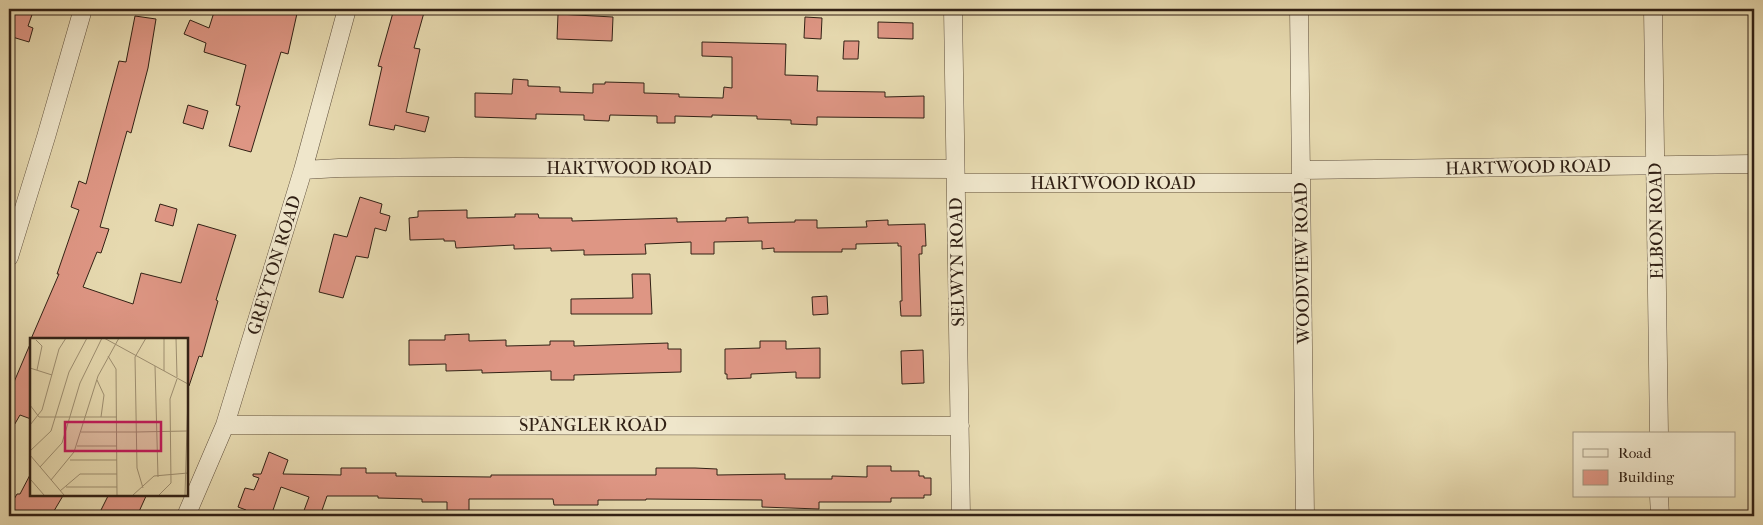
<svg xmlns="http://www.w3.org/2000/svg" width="1763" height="525" viewBox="0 0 1763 525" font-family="'IM FELL French Canon',serif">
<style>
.building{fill:#de9684;stroke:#322115}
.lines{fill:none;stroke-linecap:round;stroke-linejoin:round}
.street-casing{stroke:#5f4f3c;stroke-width:19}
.street{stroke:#efe6cb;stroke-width:18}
.labels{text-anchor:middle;stroke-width:4.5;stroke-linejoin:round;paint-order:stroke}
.street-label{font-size:18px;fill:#322115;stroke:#efe6cb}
.inset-road{fill:none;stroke:#9e8f71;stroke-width:1}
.view{fill:#c2185b;fill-opacity:0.15;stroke:#c2185b;stroke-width:2.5}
.inset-edge{fill:none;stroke:#322115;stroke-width:2.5}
</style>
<rect width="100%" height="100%" fill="#e6d9af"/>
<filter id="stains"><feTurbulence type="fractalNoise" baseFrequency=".004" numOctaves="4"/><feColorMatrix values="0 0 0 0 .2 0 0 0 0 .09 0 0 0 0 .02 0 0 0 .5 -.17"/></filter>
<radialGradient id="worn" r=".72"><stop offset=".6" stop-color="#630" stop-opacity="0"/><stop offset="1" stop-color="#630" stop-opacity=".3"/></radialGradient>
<!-- building -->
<path class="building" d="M 9,9 L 34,9 L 28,26 L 33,28 L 29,42 L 9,36 Z
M 215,9 L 298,9 L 288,54 L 281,52 L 251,152 L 229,146 L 240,106 L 236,105 L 246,65 L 204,52 L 206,43 L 184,34 L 190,20 L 209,28 Z
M 394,9 L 425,9 L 414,48 L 420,49 L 406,112 L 429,117 L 425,132 L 395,125 L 394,130 L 369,125 L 382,67 L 378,66 Z
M 558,14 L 613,17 L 612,41 L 557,39 Z
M 135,16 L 156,19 L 148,68 L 131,133 L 127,131 L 100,227 L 109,229 L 101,253 L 97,252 L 83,287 L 133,304 L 141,273 L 181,283 L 198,224 L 236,235 L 216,300 L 218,301 L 202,357 L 199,356 L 189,386 L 186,385 L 186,339 L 31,339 L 59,274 L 57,274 L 79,210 L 71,207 L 79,181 L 86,184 L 119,61 L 126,62 Z
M 805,17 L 822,18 L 821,39 L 804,38 Z
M 878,22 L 913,23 L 913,39 L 878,38 Z
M 844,41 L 859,41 L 858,59 L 843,59 Z
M 702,42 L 786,44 L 785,75 L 818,76 L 817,91 L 885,92 L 885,97 L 924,96 L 924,118 L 817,117 L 817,125 L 791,124 L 791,120 L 757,119 L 757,116 L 712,115 L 712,117 L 675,116 L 675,123 L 657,123 L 657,116 L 610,115 L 609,121 L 584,120 L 584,115 L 536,114 L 536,119 L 475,117 L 475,93 L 512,94 L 513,79 L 528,80 L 528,86 L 560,87 L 560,92 L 593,93 L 593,84 L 605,84 L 605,82 L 644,83 L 644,93 L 679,94 L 679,97 L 723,98 L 724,87 L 732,88 L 732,57 L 702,56 Z
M 188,105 L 208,111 L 203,129 L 183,123 Z
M 360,197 L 382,204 L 380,213 L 390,216 L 386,231 L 375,228 L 368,258 L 356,256 L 343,298 L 319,292 L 334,234 L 347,237 Z
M 160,204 L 177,209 L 173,226 L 155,221 Z
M 467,210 L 467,218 L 515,217 L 515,214 L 538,214 L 539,218 L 572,218 L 572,221 L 677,218 L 677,222 L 726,221 L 726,218 L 748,217 L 748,223 L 795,222 L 795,220 L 817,220 L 817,228 L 867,227 L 866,221 L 888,220 L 888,225 L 925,224 L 926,246 L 922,246 L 922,254 L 919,254 L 921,316 L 901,316 L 900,301 L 902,301 L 901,246 L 898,246 L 898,243 L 856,244 L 856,249 L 842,249 L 842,252 L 774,252 L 774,248 L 762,249 L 762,241 L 714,242 L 714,254 L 691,254 L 691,242 L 645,244 L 646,254 L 584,255 L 584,250 L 551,251 L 551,248 L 514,249 L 514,245 L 456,248 L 455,241 L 444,241 L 444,239 L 410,240 L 409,218 L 418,217 L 418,211 Z
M 632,274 L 650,274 L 652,314 L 571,314 L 571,299 L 633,298 Z
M 827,296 L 828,314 L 813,315 L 812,297 Z
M 469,334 L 469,341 L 506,340 L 506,346 L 550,345 L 550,341 L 574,341 L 574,346 L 668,343 L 668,349 L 681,349 L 681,372 L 574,375 L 574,380 L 551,380 L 551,371 L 482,373 L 482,370 L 446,371 L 446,364 L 409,365 L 409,340 L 445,340 L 445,335 Z
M 760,341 L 786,341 L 786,349 L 820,348 L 820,378 L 796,378 L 796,372 L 751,374 L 751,378 L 727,379 L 727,374 L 725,374 L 725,349 L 760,348 Z
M 31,342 L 31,419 L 20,415 L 9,434 L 9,379 L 14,382 Z
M 923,350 L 924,383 L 902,384 L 901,351 Z
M 269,452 L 288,460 L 283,474 L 341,475 L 341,468 L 366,468 L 366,473 L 396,473 L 396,476 L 491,477 L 491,475 L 656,475 L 656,468 L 695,468 L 717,469 L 717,475 L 785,474 L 785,479 L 832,479 L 832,476 L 867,477 L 867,466 L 891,466 L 891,471 L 919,471 L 919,476 L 924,476 L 924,478 L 931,478 L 931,495 L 924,495 L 924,498 L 891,498 L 891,502 L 819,502 L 819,509 L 762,507 L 762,500 L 646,499 L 646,500 L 598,500 L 598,505 L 554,505 L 553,499 L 469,499 L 469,513 L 447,513 L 447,502 L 422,502 L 422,499 L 378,498 L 378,496 L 327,496 L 320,516 L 302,516 L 309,497 L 281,487 L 271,516 L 244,516 L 246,510 L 238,507 L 245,488 L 254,490 L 259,478 L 253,476 L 253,474 L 261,474 Z
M 31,473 L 31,494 L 64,494 L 51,516 L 9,516 L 9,508 L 17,494 L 20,494 Z
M 109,494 L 147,494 L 137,516 L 98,516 Z"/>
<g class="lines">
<!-- street casing -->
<g class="street-casing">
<path id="street" d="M 953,9 L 961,516
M 1299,9 L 1305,516
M 1653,9 L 1659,434
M 303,170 L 339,168 L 456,167 L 955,169
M 1301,170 L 1754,164
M 956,183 L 1301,183
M 9,257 L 46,137 L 83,9
M 225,425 L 960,426
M 1659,496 L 1660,516
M 186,516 L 225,425 L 303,170 L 347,9"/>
</g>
<!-- street -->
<use href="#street" class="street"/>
</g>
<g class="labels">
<!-- street labels -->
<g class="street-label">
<text transform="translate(1528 167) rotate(-1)" y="6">HARTWOOD ROAD</text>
<text x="629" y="174">HARTWOOD ROAD</text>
<text x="1113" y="189">HARTWOOD ROAD</text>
<text transform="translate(1656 221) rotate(-91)" y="6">ELBON ROAD</text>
<text transform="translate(957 262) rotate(-91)" y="6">SELWYN ROAD</text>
<text transform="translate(1302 263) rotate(-91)" y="6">WOODVIEW ROAD</text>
<text transform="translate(274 265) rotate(-73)" y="6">GREYTON ROAD</text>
<text x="593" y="431">SPANGLER ROAD</text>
</g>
</g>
<!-- overview -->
<g transform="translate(30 338)">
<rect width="158" height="158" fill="#e6d9af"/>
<path class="inset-road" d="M 74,0 L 158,46M 134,0 L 134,33M 146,0 L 147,39M 6,2 L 12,8 L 7,32M 78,18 L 86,31 L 87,157M 125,28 L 128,139M 0,30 L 22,37M 67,42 L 74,57 L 71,79M 0,67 L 9,79 L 87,79M 0,87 L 12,72 L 29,11 L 36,0M 51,94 L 87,94M 87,94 L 106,94M 106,94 L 157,93M 47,108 L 87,108M 0,113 L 21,93 L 39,34 L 57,0M 0,117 L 34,157M 40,122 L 87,122M 10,129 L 32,105 L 50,45 L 72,0M 1,142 L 14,157M 21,142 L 44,114 L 68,38 L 89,0M 36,149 L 87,149M 113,150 L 107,130 L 105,19 L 116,0M 30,153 L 50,136 L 87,136M 103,157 L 124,138 L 158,135M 129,157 L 141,145 L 140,61 L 147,41M 155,157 L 158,56"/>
<path class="view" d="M 35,84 L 131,84 L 131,113 L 35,113 Z"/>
<rect width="158" height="158" class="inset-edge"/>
</g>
<!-- margin -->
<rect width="1763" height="525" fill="none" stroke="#e6d9af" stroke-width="30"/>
<rect x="10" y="10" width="1743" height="505" fill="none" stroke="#322115" stroke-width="2.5"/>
<rect x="15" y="15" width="1733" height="495" fill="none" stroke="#322115"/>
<!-- legend -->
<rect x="1573" y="432" width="162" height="65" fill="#efe6cb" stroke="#a39782"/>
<rect x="1583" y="449" width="25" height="8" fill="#efe6cb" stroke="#a39782"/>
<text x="1618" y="458" font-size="15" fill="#322115">Road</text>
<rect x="1583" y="470" width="25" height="15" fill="#de9684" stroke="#a39782"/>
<text x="1618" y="482" font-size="15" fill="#322115">Building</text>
<rect width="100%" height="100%" filter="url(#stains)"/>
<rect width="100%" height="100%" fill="url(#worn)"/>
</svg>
